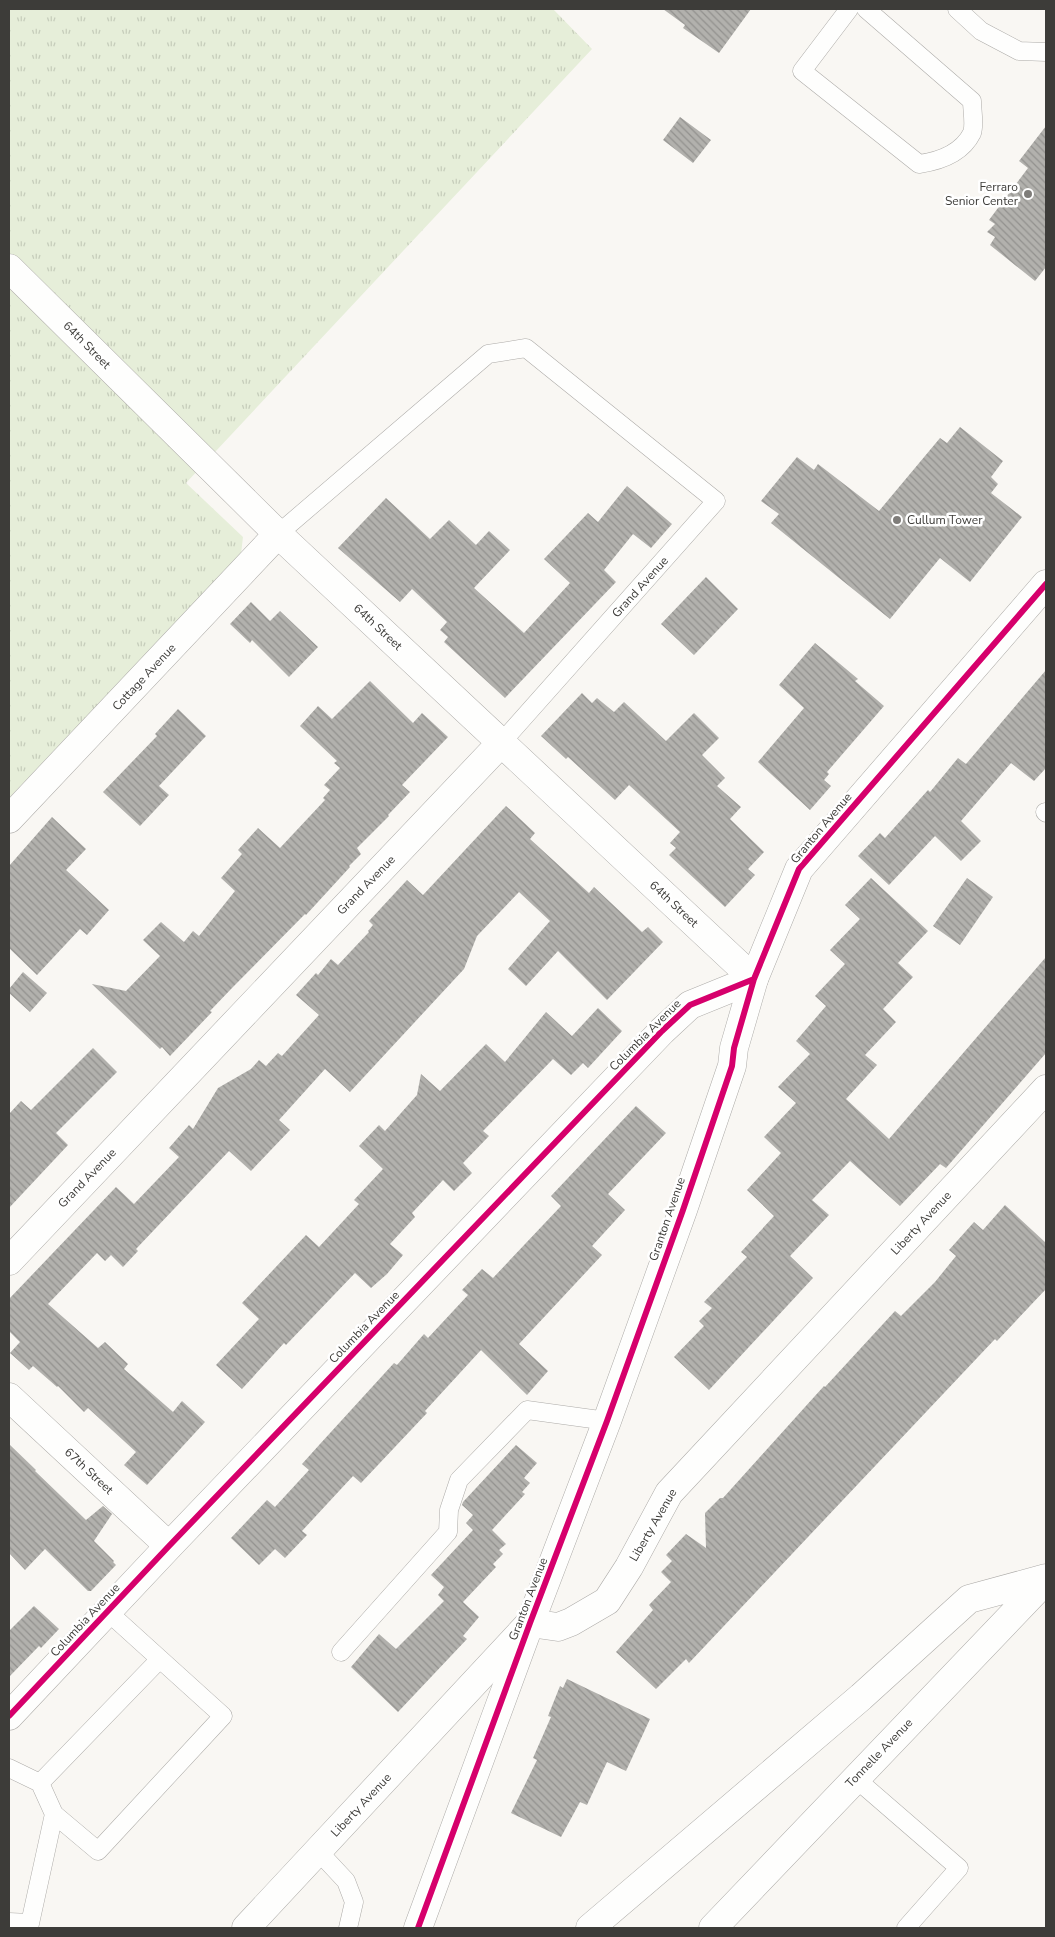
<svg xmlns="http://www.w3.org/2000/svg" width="1055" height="1937" viewBox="0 0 1055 1937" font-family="'Nunito Sans',sans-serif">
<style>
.park{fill:url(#park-tufts)}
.building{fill:url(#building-back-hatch)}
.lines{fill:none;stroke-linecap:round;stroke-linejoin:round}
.lane-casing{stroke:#adaba8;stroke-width:19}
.street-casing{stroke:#adaba8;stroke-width:29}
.secondary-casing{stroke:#adaba8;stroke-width:29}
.primary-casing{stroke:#adaba8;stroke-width:29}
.lane{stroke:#fefefd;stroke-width:18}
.street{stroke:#fefefd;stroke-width:28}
.secondary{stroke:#fefefd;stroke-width:28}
.primary{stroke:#fefefd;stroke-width:28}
.cycleway-casing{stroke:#fff;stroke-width:9}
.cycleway{stroke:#d6006c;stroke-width:6}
.poi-dot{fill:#7f7d7a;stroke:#fff;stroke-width:2}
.labels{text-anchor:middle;stroke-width:5;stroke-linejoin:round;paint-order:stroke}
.poi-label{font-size:12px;fill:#3d3c39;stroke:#fff;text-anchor:end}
.street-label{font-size:12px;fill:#3d3c39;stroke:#fff}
</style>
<defs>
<pattern id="park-tufts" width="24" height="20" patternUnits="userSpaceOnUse" patternTransform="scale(1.25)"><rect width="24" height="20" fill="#e6eed9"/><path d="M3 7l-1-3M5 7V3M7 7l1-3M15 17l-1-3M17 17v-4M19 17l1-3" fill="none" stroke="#c6cdbb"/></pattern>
<pattern id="building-back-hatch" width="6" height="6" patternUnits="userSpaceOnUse" patternTransform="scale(1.25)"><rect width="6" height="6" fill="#b2b1ad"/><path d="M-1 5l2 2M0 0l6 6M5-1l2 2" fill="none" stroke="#92918e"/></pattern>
</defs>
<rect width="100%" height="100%" fill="#f9f7f3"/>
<!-- park -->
<path class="park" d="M 9,9 L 553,9 L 592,49 L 186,483 L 243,537 L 241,554 L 9,798 Z"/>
<!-- building -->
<path class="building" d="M 663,9 L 751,9 L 719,53 L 683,28 L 685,25 Z
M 680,117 L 711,140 L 693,163 L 663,140 Z
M 1046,126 L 1046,267 L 1035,281 L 990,245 L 995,237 L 987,232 L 995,224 L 989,220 L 1028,168 L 1019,161 Z
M 960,427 L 1003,461 L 991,477 L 998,484 L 991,493 L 1022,517 L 970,582 L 940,558 L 890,619 L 771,523 L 779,514 L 761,501 L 797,457 L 814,470 L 818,464 L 879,511 L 940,438 L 947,443 Z
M 627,486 L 672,524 L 651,548 L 633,534 L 604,570 L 616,582 L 505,698 L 444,642 L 448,637 L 440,630 L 447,622 L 412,589 L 400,602 L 338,548 L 386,498 L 430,539 L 449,520 L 476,545 L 489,531 L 510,550 L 474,588 L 524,633 L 570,583 L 544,559 L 588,513 L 598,522 Z
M 706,577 L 738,609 L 694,655 L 661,624 Z
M 251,602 L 270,621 L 280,611 L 318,647 L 289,677 L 252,640 L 250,643 L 230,624 Z
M 815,643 L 858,679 L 855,681 L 884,706 L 827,772 L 829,774 L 824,780 L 831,786 L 810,810 L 758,762 L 804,708 L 779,685 Z
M 1046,670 L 1046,768 L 1034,781 L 1011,763 L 961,821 L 981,841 L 961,861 L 935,836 L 889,885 L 858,856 L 880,833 L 885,838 L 928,790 L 930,792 L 958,758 L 966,764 Z
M 370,681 L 413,723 L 422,713 L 448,737 L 402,785 L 410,792 L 388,815 L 389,816 L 357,848 L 361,854 L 349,866 L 350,867 L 306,915 L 305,914 L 232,988 L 210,1011 L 212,1012 L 170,1056 L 162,1047 L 160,1049 L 92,984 L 126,991 L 160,956 L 143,940 L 161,922 L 184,942 L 193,931 L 199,936 L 235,891 L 221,878 L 242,854 L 238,850 L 258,828 L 280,848 L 325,800 L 323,798 L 330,790 L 324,785 L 340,768 L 334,763 L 337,761 L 300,726 L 318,706 L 332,719 Z
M 582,693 L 592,703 L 597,698 L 614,712 L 624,702 L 666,741 L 694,713 L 719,738 L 702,755 L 725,778 L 717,786 L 741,807 L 730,819 L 764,852 L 748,869 L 755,875 L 725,907 L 669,855 L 676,848 L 670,843 L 680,832 L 629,785 L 615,800 L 568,757 L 566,759 L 541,736 Z
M 178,709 L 206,736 L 159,786 L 169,795 L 140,826 L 103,792 L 157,736 L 155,734 Z
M 506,806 L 535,833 L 530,839 L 589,893 L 594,887 L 642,932 L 648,927 L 663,942 L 607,1000 L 558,951 L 526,986 L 508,969 L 550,921 L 519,892 L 477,936 L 464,969 L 350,1092 L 325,1069 L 279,1120 L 290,1130 L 251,1171 L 229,1151 L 136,1249 L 138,1251 L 123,1267 L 111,1255 L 105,1261 L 97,1253 L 48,1304 L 98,1348 L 105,1342 L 128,1364 L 124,1369 L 173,1412 L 182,1401 L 205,1422 L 147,1485 L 124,1465 L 136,1452 L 88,1408 L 84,1412 L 58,1386 L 57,1387 L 33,1366 L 29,1370 L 10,1353 L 20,1342 L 9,1331 L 9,1299 L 116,1187 L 134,1204 L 179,1157 L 169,1148 L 189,1125 L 193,1129 L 218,1088 L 251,1069 L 259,1060 L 266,1066 L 278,1053 L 282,1056 L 319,1015 L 296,995 L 316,973 L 318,975 L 331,959 L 338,965 L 369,932 L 368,931 L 373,925 L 369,921 L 407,880 L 423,895 Z
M 52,817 L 86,849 L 66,870 L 109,910 L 87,935 L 80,929 L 37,975 L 9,948 L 9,866 Z
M 871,878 L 928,931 L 898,963 L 913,977 L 883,1009 L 896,1022 L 865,1055 L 877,1065 L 846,1099 L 889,1139 L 1046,957 L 1046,1053 L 946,1168 L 940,1164 L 900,1206 L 850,1161 L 812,1200 L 829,1215 L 790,1256 L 813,1278 L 709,1390 L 674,1357 L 704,1326 L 699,1321 L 712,1308 L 704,1302 L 747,1257 L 741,1252 L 774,1216 L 747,1190 L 781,1153 L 764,1137 L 796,1103 L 778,1087 L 810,1054 L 796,1041 L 826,1006 L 815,996 L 845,964 L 830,950 L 860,919 L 845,905 Z
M 967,878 L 993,897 L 960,945 L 933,926 Z
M 23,972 L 47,993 L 30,1012 L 9,993 L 9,989 Z
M 598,1008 L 622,1031 L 588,1068 L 583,1063 L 571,1075 L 553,1059 L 483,1131 L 489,1136 L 463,1163 L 472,1173 L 454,1191 L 443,1180 L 412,1213 L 415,1217 L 390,1244 L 403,1255 L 387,1274 L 371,1288 L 355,1273 L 286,1345 L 284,1343 L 242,1389 L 216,1365 L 259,1319 L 242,1303 L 306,1235 L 319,1247 L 359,1204 L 354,1200 L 383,1169 L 359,1146 L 379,1125 L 385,1131 L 417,1095 L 421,1074 L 440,1091 L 486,1044 L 505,1062 L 546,1012 L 572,1036 Z
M 93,1048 L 117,1072 L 56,1133 L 68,1145 L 9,1208 L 9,1114 L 21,1101 L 31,1110 Z
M 636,1106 L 666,1133 L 608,1194 L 625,1210 L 592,1246 L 602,1255 L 519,1344 L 548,1371 L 527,1395 L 481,1350 L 425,1411 L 427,1413 L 361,1483 L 353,1476 L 302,1531 L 307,1535 L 285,1558 L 275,1549 L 259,1565 L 231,1538 L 267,1500 L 275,1507 L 309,1470 L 302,1464 L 320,1444 L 394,1363 L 397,1365 L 424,1334 L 428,1338 L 468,1295 L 462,1290 L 482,1269 L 493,1278 L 561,1206 L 551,1196 Z
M 1005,1205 L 1046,1243 L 1046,1289 L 997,1341 L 995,1339 L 689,1663 L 686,1659 L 656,1689 L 616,1652 L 653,1610 L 649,1605 L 671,1582 L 661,1572 L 672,1561 L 666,1555 L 686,1534 L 706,1548 L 705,1513 L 720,1498 L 723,1498 L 805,1407 L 824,1386 L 825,1387 L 895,1311 L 901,1316 L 935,1282 L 956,1256 L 949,1250 L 974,1222 L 983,1230 Z
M 9,1444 L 36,1470 L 35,1471 L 86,1520 L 103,1506 L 112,1514 L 94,1541 L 114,1561 L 113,1562 L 116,1565 L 91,1591 L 88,1591 L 45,1549 L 25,1570 L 9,1553 Z
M 516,1445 L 537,1463 L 524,1478 L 530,1483 L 522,1492 L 525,1494 L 492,1530 L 506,1544 L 499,1550 L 503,1554 L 493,1564 L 496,1567 L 463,1602 L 479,1617 L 463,1636 L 467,1639 L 398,1712 L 351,1667 L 379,1634 L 396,1649 L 444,1601 L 438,1595 L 444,1587 L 431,1575 L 473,1530 L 466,1523 L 473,1515 L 462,1505 L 463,1502 Z
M 34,1606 L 59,1629 L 41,1648 L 39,1646 L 9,1677 L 9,1631 Z
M 567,1679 L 650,1719 L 626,1771 L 607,1762 L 587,1805 L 580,1802 L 561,1837 L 511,1813 L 537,1760 L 533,1758 L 551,1717 L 548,1716 L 560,1686 L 563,1688 Z"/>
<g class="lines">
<!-- lane casing -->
<g class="lane-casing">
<path id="lane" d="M 849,9 L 802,71 L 919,164 C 940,161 962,153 972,133 C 975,125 972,110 972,101 L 866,9
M 957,9 L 981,31 L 1019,51 L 1046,52
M 278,534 L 488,354 L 526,348 L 716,501 L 501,743
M 1045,812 L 1046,813
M 341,1652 L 448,1532 L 449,1510 L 459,1480 L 527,1410 L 607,1421
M 9,1768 L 40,1783 L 54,1814 L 98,1851 L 223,1716 L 108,1612
M 855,1778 L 959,1868 L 906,1928
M 40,1783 L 160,1659
M 318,1851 L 346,1881 L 354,1902 L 348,1928
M 9,1922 L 30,1923
M 29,1928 L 54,1814"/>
</g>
<!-- street casing -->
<g class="street-casing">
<path id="street" d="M 9,268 L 278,534 L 754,979 L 690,1005 L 662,1031 L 169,1546 L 9,1716
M 9,819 L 278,534
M 9,1261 L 501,743
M 9,1397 L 169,1546
M 246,1928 L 530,1623 L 558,1627 L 571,1622 L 607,1601 L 629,1567 L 669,1493 L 1046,1089"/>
</g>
<!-- secondary casing -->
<g class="secondary-casing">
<path id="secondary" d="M 418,1928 L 530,1623 L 607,1421 L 683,1210 L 732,1066 L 734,1048 L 754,979 L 799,869 L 1046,584"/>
</g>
<!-- primary casing -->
<g class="primary-casing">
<path id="primary" d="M 590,1928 L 861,1697 L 969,1599 L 1046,1578
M 713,1928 L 1046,1580"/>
</g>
<!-- lane -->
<use href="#lane" class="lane"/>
<!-- street -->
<use href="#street" class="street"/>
<!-- secondary -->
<use href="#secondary" class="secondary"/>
<!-- primary -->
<use href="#primary" class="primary"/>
<!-- cycleway casing -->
<g class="cycleway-casing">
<path id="cycleway" d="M 9,1716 L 169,1546 L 662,1031 L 690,1005 L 754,979
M 418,1928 L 530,1623 L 607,1421 L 683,1210 L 732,1066 L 734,1048 L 754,979 L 799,869 L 1046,584"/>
</g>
<!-- cycleway -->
<use href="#cycleway" class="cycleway"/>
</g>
<!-- markers -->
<g class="poi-dot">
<circle cx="1028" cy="194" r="5"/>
<circle cx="897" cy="520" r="5"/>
</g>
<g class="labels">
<!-- poi labels -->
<g class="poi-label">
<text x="1018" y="191">Ferraro<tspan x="1018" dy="14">Senior Center</tspan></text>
<text x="907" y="524" text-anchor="start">Cullum Tower</text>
</g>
<!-- street labels -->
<g class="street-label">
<text transform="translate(87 345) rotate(45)" y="4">64th Street</text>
<text transform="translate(640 587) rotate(-48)" y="4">Grand Avenue</text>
<text transform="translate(378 627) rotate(43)" y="4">64th Street</text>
<text transform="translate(144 677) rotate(-47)" y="4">Cottage Avenue</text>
<text transform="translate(821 828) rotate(-50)" y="4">Granton Avenue</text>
<text transform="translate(366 885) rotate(-46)" y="4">Grand Avenue</text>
<text transform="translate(674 904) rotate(43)" y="4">64th Street</text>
<text transform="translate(645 1035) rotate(-45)" y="4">Columbia Avenue</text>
<text transform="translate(87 1178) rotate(-46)" y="4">Grand Avenue</text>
<text transform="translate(667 1219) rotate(-71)" y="4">Granton Avenue</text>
<text transform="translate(921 1223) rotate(-47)" y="4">Liberty Avenue</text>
<text transform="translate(364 1327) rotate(-46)" y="4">Columbia Avenue</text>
<text transform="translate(89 1471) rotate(43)" y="4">67th Street</text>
<text transform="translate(653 1525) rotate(-60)" y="4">Liberty Avenue</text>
<text transform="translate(528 1599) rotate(-69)" y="4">Granton Avenue</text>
<text transform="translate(85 1620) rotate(-47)" y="4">Columbia Avenue</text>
<text transform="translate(879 1753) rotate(-46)" y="4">Tonnelle Avenue</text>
<text transform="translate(361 1805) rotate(-47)" y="4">Liberty Avenue</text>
</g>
</g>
<!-- border -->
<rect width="1055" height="1937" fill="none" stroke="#3d3c39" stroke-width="20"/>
</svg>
